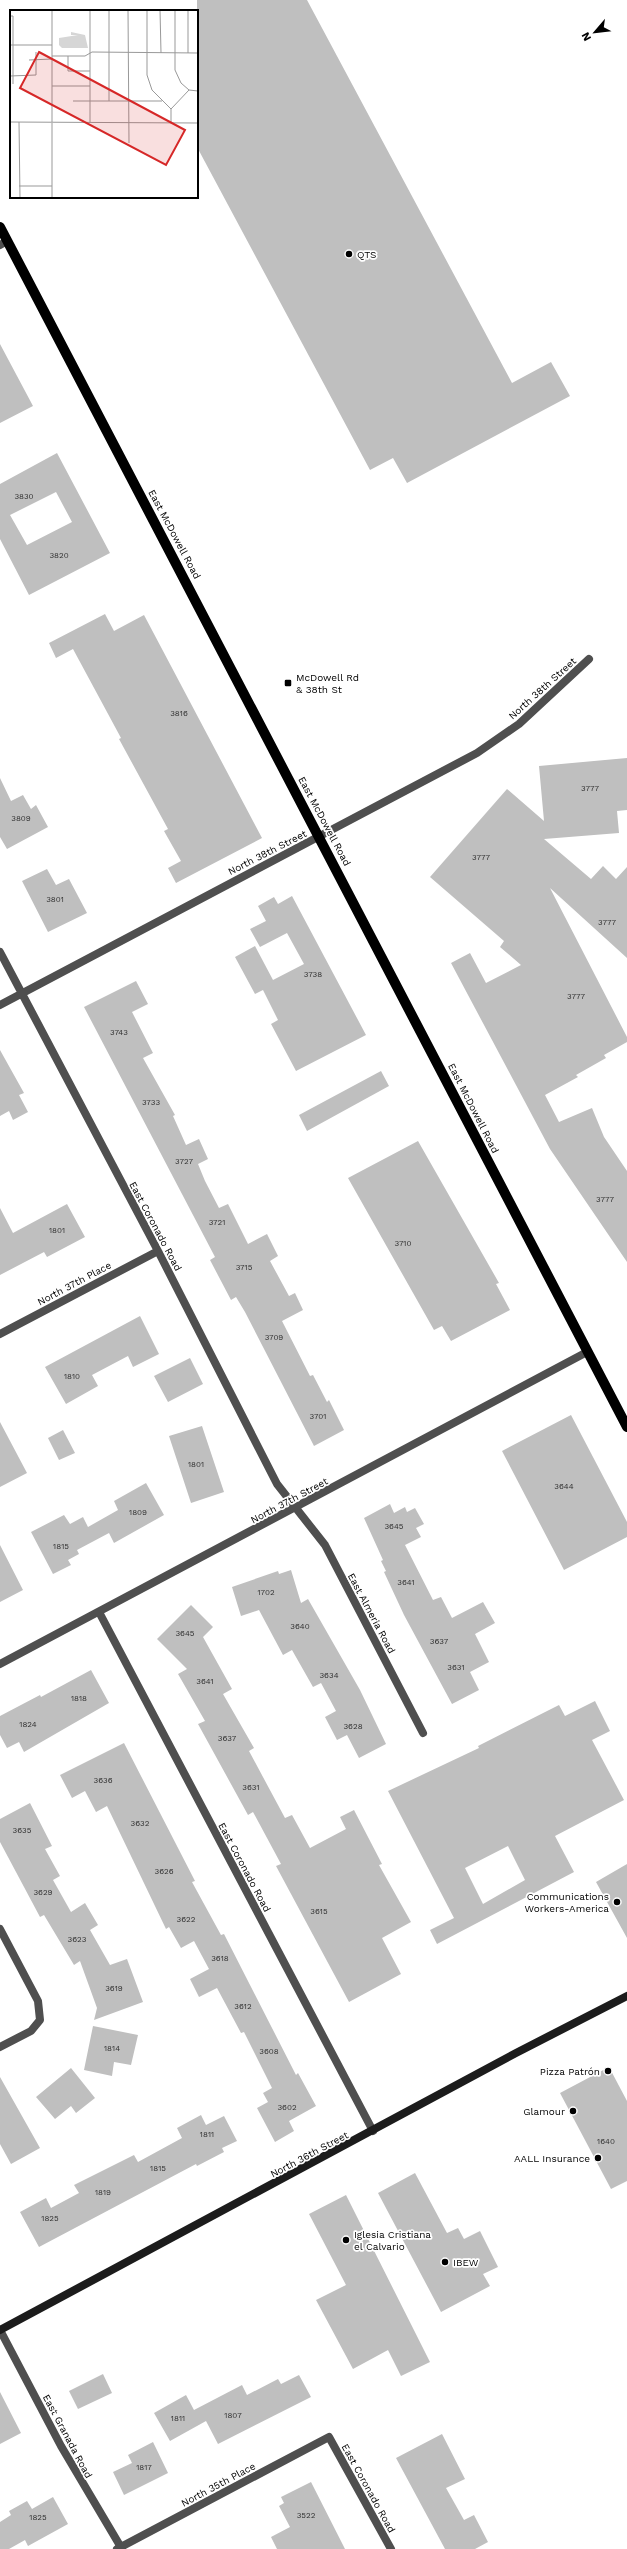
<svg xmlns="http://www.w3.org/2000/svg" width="627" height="2549" viewBox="0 0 627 2549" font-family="'Work Sans',sans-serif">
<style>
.building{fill:#bfbfbf;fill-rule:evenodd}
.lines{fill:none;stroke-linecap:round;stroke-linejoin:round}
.minor{stroke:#4f4f4f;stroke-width:8}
.secondary{stroke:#1c1c1c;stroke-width:8}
.primary{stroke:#000;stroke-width:10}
.poi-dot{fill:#000;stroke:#fff;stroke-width:1.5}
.labels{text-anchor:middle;stroke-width:3.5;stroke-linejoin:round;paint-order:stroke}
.number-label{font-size:8px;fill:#303030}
.poi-label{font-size:10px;fill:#000;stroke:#fff;text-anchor:start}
.street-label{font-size:10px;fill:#000;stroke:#fff}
.inset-road{fill:none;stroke:#999;stroke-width:1}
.view{fill:#d62828;fill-opacity:0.15;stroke:#d62828;stroke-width:2}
.inset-edge{fill:none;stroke:#000;stroke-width:2}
</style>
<rect width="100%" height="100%" fill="#fff"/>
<!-- building -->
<path class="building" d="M 197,0 L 307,0 L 512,383 L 551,362 L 570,396 L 407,483 L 393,458 L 370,470 L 197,147 Z
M 0,344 L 33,406 L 0,423 Z
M 57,453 L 110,553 L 29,595 L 0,539 L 0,484 ZM 56,492 L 72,522 L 27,545 L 10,515 Z
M 105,614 L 114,631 L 144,615 L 262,838 L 176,883 L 168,868 L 181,861 L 164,831 L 168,829 L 119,739 L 121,738 L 73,649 L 56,658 L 49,643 Z
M 627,758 L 627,810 L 617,811 L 619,833 L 544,839 L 591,879 L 603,866 L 616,879 L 627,867 L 627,958 L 550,888 L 627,1037 L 627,1042 L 604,1055 L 606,1058 L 576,1075 L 578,1077 L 545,1095 L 559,1122 L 592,1108 L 604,1137 L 627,1171 L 627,1262 L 550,1149 L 451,963 L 470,953 L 486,983 L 521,965 L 500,947 L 504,941 L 430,877 L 507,789 L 544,821 L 539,766 Z
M 0,778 L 11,801 L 23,795 L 31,809 L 36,805 L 48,827 L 7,849 L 0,837 Z
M 47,869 L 56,885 L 69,879 L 87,913 L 48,932 L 22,881 Z
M 292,896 L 366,1035 L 296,1071 L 271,1024 L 278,1020 L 263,990 L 255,994 L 235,957 L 255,946 L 273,980 L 304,964 L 287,933 L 260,947 L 250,929 L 266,921 L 258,906 L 274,897 L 278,904 Z
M 136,981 L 148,1004 L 132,1012 L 153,1053 L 143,1058 L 175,1115 L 173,1116 L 186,1145 L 199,1139 L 208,1159 L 198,1164 L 205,1181 L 219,1208 L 228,1204 L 248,1244 L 267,1234 L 278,1256 L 270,1261 L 289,1296 L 295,1293 L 303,1310 L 282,1321 L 310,1376 L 313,1375 L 327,1402 L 329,1400 L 344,1430 L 314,1446 L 245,1312 L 236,1297 L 231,1300 L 210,1260 L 215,1257 L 84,1007 Z
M 0,1050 L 24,1093 L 19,1095 L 28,1112 L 13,1120 L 9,1111 L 0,1116 Z
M 381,1071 L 389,1086 L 307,1131 L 299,1115 Z
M 418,1141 L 499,1283 L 496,1284 L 510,1310 L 451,1341 L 442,1326 L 434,1330 L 348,1178 Z
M 67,1204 L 85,1237 L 47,1257 L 44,1252 L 0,1275 L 0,1208 L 13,1233 Z
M 140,1316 L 159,1354 L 133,1367 L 128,1356 L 92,1375 L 98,1386 L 66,1404 L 45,1367 Z
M 190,1358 L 203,1384 L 168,1402 L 154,1376 Z
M 571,1415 L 627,1522 L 627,1537 L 564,1570 L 502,1451 Z
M 0,1422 L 27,1473 L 0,1487 Z
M 202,1426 L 224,1492 L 191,1503 L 169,1436 Z
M 63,1430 L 75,1453 L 59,1460 L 48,1438 Z
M 146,1483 L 164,1515 L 114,1543 L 109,1533 L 77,1550 L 79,1554 L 68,1560 L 71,1565 L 53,1574 L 31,1532 L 64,1515 L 70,1524 L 83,1517 L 88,1527 L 118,1510 L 114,1501 Z
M 390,1504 L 394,1513 L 405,1507 L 407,1512 L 415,1508 L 424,1524 L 416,1528 L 421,1537 L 405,1545 L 433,1600 L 441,1597 L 452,1618 L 483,1602 L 495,1623 L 475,1634 L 489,1662 L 470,1672 L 479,1690 L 452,1704 L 404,1615 L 384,1572 L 386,1571 L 381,1561 L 383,1560 L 364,1518 Z
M 0,1545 L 23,1590 L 0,1602 Z
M 291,1570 L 301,1603 L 308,1599 L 360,1690 L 386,1744 L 359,1758 L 347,1735 L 337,1740 L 325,1717 L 336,1711 L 321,1683 L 313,1687 L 292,1650 L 283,1655 L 259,1610 L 241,1616 L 232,1587 L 278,1571 L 279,1574 Z
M 191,1605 L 213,1627 L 203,1637 L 232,1689 L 223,1694 L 254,1748 L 249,1751 L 285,1818 L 292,1815 L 310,1848 L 346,1829 L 340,1817 L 354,1810 L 382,1864 L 379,1865 L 411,1922 L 382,1938 L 401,1974 L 349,2002 L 276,1866 L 281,1864 L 253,1812 L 248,1815 L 198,1724 L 205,1721 L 178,1674 L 187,1669 L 157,1639 Z
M 91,1670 L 109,1703 L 24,1752 L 19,1742 L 7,1748 L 0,1735 L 0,1716 L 40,1695 L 41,1697 Z
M 595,1701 L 610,1731 L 592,1740 L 624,1800 L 555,1836 L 574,1872 L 437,1944 L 430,1930 L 454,1918 L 388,1791 L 479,1748 L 478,1746 L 559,1705 L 565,1716 ZM 508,1846 L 525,1880 L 483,1904 L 465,1868 Z
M 124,1743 L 195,1881 L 192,1882 L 221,1935 L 224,1934 L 296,2075 L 298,2073 L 316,2106 L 289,2121 L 294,2131 L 275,2142 L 257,2108 L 268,2102 L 263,2093 L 272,2088 L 244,2032 L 241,2033 L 217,1988 L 199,1997 L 190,1979 L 209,1969 L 194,1941 L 181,1948 L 169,1927 L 166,1929 L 107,1806 L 96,1812 L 85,1791 L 72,1798 L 60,1775 Z
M 30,1803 L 52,1846 L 45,1849 L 60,1876 L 53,1880 L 71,1912 L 85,1903 L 98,1925 L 90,1930 L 110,1965 L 127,1959 L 143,2002 L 94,2020 L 97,2008 L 80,1961 L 74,1965 L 44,1915 L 40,1917 L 0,1842 L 0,1819 Z
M 627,1864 L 627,1938 L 596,1882 Z
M 93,2026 L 138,2035 L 131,2065 L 114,2062 L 112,2076 L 84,2070 Z
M 609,2067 L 627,2101 L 627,2181 L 611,2189 L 560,2093 Z
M 71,2068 L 95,2098 L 76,2113 L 71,2106 L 55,2119 L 36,2097 Z
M 0,2077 L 40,2148 L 11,2164 L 0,2144 Z
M 201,2115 L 206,2125 L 224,2116 L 237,2141 L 222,2148 L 224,2152 L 197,2166 L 196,2164 L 39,2247 L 20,2212 L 46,2198 L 51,2208 L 79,2193 L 74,2185 L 134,2155 L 138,2162 L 182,2138 L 177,2128 Z
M 415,2173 L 447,2233 L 458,2228 L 464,2239 L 480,2231 L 498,2267 L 483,2274 L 490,2286 L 441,2312 L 378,2193 Z
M 346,2195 L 430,2362 L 401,2376 L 388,2350 L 353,2369 L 316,2300 L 346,2285 L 309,2214 Z
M 103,2374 L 112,2393 L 78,2409 L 69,2391 Z
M 299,2375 L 311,2397 L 218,2444 L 206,2421 L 170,2441 L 154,2413 L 186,2395 L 194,2410 L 242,2385 L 247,2395 L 278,2379 L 281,2384 Z
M 0,2392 L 21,2433 L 0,2444 Z
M 442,2434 L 465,2479 L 446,2488 L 464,2520 L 474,2515 L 488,2542 L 475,2549 L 445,2549 L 396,2458 Z
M 153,2442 L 168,2473 L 124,2495 L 113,2472 L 132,2463 L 128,2455 Z
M 311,2482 L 345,2549 L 277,2549 L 271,2537 L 290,2527 L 279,2506 L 284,2503 L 281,2497 Z
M 53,2497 L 68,2524 L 28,2546 L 25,2540 L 9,2549 L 0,2549 L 0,2522 L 11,2515 L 9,2511 L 27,2501 L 32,2509 Z"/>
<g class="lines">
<!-- minor -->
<path class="minor" d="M 0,245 L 7,241
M 0,952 L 158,1251 L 277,1484 L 325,1545 L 423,1733
M 0,1005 L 477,753 L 519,724 L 589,659
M 0,1334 L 158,1251
M 99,1612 L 373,2131
M 0,1664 L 587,1352
M 0,1929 L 38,2001 L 40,2020 L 31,2031 L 0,2047
M 0,2330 L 61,2446 L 122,2549
M 117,2549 L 329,2437 L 391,2549"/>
<!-- secondary -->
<path class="secondary" d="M 0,2330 L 516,2053 L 627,1996"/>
<!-- primary -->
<path class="primary" d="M 0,227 L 627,1427"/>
</g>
<!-- markers -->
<g class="poi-dot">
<circle cx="349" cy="254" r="4"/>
<rect x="284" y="679" width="8" height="8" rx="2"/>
<circle cx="617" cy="1902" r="4"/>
<circle cx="608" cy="2071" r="4"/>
<circle cx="573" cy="2111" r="4"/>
<circle cx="598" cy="2158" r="4"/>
<circle cx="346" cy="2240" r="4"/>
<circle cx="445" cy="2262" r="4"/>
</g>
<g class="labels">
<!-- number labels -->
<g class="number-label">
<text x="24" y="499">3830</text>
<text x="59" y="558">3820</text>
<text x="179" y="716">3816</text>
<text x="590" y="791">3777</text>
<text x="21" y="821">3809</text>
<text x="481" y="860">3777</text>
<text x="55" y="902">3801</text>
<text x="607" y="925">3777</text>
<text x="313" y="977">3738</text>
<text x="576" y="999">3777</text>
<text x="119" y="1035">3743</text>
<text x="151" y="1105">3733</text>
<text x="184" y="1164">3727</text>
<text x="605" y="1202">3777</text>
<text x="217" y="1225">3721</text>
<text x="57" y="1233">1801</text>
<text x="403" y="1246">3710</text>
<text x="244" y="1270">3715</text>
<text x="274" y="1340">3709</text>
<text x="72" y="1379">1810</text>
<text x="318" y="1419">3701</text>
<text x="196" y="1467">1801</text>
<text x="564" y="1489">3644</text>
<text x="138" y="1515">1809</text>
<text x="394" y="1529">3645</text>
<text x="61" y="1549">1815</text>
<text x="406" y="1585">3641</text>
<text x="266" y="1595">1702</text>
<text x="300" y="1629">3640</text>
<text x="185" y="1636">3645</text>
<text x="439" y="1644">3637</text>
<text x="456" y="1670">3631</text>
<text x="329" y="1678">3634</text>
<text x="205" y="1684">3641</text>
<text x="79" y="1701">1818</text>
<text x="28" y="1727">1824</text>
<text x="353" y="1729">3628</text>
<text x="227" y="1741">3637</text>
<text x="103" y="1783">3636</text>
<text x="251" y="1790">3631</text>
<text x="140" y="1826">3632</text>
<text x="22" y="1833">3635</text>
<text x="164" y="1874">3626</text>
<text x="43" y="1895">3629</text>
<text x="319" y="1914">3615</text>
<text x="186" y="1922">3622</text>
<text x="77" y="1942">3623</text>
<text x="220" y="1961">3618</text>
<text x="114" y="1991">3619</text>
<text x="243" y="2009">3612</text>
<text x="112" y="2051">1814</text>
<text x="269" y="2054">3608</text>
<text x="287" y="2110">3602</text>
<text x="207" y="2137">1811</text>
<text x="606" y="2144">1640</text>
<text x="158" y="2171">1815</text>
<text x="103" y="2195">1819</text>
<text x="50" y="2221">1825</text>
<text x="233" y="2418">1807</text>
<text x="178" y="2421">1811</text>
<text x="144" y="2470">1817</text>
<text x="306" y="2518">3522</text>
<text x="38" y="2520">1825</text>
</g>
<!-- poi labels -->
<g class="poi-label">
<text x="357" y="258">QTS</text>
<text x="296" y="681">McDowell Rd<tspan x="296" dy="12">&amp; 38th St</tspan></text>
<text x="609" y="1900" text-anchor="end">Communications<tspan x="609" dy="12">Workers-America</tspan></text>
<text x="600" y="2075" text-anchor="end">Pizza Patrón</text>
<text x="565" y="2115" text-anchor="end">Glamour</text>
<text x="590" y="2162" text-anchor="end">AALL Insurance</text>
<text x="354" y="2238">Iglesia Cristiana<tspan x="354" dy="12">el Calvario</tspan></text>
<text x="453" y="2266">IBEW</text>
</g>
<!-- street labels -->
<g class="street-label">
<text transform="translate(175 534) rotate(62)" y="4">East McDowell Road</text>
<text transform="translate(542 688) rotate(-42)" y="4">North 38th Street</text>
<text transform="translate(325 821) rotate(62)" y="4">East McDowell Road</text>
<text transform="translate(267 852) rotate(-27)" y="4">North 38th Street</text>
<text transform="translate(474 1108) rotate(63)" y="4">East McDowell Road</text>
<text transform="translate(156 1226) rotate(62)" y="4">East Coronado Road</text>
<text transform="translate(74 1283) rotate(-28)" y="4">North 37th Place</text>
<text transform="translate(289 1500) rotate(-28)" y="4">North 37th Street</text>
<text transform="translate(372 1613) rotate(62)" y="4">East Almeria Road</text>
<text transform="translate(245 1867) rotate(62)" y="4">East Coronado Road</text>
<text transform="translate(309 2154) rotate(-28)" y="4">North 36th Street</text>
<text transform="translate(68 2436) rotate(62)" y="4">East Granada Road</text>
<text transform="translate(218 2484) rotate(-28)" y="4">North 35th Place</text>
<text transform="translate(369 2488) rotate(61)" y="4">East Coronado Road</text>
</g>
</g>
<!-- overview -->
<g transform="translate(10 10)">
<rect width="188" height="188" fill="#fff"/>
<path d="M 61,22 L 75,25 L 78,38 L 52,38 L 49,35 L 49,28 L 68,25 L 61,25 Z" fill="#d6d6d6"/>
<path class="inset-road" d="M 118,0 L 119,133M 137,0 L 137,65 L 142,80 L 161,99 L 161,113M 150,0 L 151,43M 165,0 L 165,60 L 171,73 L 179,80M 178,0 L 178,43M 0,6 L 3,6 L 3,74M 0,35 L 42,35M 42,46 L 75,46 L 82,42 L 188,43M 58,46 L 58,61 L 80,61M 19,50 L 42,49M 0,66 L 26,65 L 26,42M 42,76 L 80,76M 63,91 L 152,91M 99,91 L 99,0M 161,99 L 179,80 L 188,81M 0,112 L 188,113M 9,112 L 10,188M 42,112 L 42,0M 80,112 L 80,0M 42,113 L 42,188M 9,176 L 42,176"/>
<path class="view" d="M 29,42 L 175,120 L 156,155 L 10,78 Z"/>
<rect width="188" height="188" class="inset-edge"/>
</g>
<!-- north arrow -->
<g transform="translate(595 32) rotate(242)" stroke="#ffffff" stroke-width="3" paint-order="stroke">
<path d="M0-3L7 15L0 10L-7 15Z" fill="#000000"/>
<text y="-6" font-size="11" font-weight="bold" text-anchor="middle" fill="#000000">N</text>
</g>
</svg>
